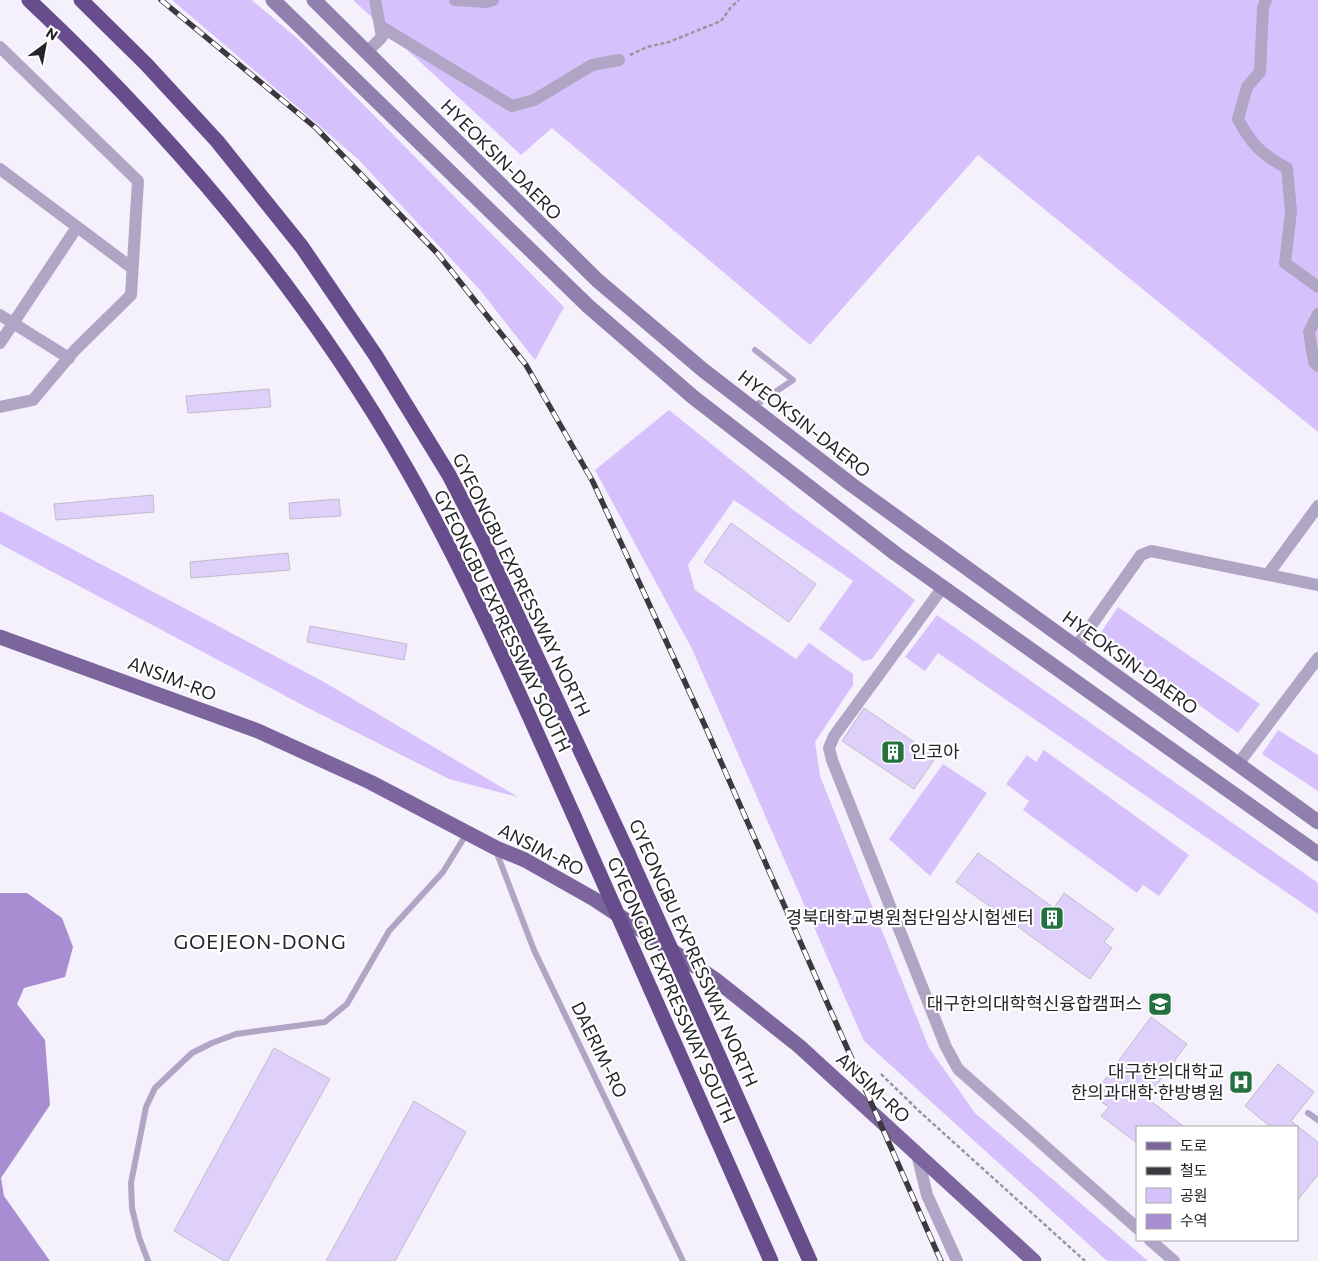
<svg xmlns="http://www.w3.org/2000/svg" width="1318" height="1261" viewBox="0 0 1318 1261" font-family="Commissioner,'Noto Sans KR',sans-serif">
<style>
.green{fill:#d7c1fc}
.water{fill:#a88dd2}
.building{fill:#dfcffb;stroke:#c0bdc8}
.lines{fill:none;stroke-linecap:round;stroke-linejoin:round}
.path{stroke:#98969e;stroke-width:2.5;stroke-dasharray:4 2.5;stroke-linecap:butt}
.lane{stroke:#b1a5c5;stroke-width:6}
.street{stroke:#b1a5c5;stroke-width:12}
.secondary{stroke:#9180ad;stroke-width:15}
.primary{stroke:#7b659c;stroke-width:15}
.highway{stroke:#684d8c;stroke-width:15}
.rail-casing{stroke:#3b393e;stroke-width:5.5}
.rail{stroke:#fff;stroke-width:4;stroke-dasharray:11;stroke-linecap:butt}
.highway-bridge{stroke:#684d8c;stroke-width:15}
.labels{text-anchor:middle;stroke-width:4.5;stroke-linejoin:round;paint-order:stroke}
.street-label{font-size:18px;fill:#252428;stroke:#fff}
.poi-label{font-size:18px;fill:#252428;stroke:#fff;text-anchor:end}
.quarter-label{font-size:20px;letter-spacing:1px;fill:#252428;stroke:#fff}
</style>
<rect width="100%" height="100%" fill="#f4f0fc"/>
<!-- green -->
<path class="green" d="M 172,0 L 252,0 L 299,40 L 564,307 L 535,360 L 480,290 L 358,159 Z
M 353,0 L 1318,0 L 1318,432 L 978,155 L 810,345 L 552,128 L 521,155 Z
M 669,410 L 792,509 L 915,600 L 872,659 L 863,661 L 819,629 L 853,581 L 734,500 L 688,565 L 695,590 L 796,659 L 809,643 L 853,674 L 853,685 L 815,742 L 820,776 L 929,1048 L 975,1113 L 1148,1261 L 1107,1261 L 864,1041 L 692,649 L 595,470 Z
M 0,511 L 324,682 L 518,797 L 449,779 L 306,707 L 0,544 Z
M 1118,607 L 1260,704 L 1238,733 L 1100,634 Z
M 937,615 L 1318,883 L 1318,914 L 938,653 L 925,671 L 905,657 Z
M 1278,730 L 1318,755 L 1318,791 L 1262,754 Z
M 1044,750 L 1189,855 L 1159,896 L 1143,885 L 1137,893 L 1023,810 L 1029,801 L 1006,784 L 1027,755 L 1036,762 Z
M 943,764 L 987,793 L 930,876 L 889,839 Z"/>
<!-- water -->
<path class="water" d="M 0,893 L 27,893 L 62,918 L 73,947 L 65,977 L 24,988 L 17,1004 L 45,1040 L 50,1105 L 1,1178 L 4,1196 L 50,1261 L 0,1261 Z"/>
<!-- building -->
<path class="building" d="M 269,389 L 271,407 L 188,413 L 186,396 Z
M 153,495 L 154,512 L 56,520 L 54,504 Z
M 339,499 L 341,516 L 290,519 L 289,503 Z
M 731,523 L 816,584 L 789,622 L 704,562 Z
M 288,553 L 290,570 L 191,578 L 190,562 Z
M 310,626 L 407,644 L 404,660 L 307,642 Z
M 864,708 L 936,757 L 914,789 L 842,741 Z
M 978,853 L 1054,908 L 1064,893 L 1114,929 L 1104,942 L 1112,948 L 1090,979 L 956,882 Z
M 1151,1017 L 1187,1044 L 1147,1098 L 1184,1127 L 1137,1127 L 1137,1143 L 1101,1116 L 1109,1107 L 1100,1101 L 1105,1095 L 1097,1090 Z
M 274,1048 L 330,1079 L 228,1261 L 224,1261 L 174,1231 Z
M 1278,1064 L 1314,1092 L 1291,1121 L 1318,1142 L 1318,1175 L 1297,1201 L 1297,1127 L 1271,1127 L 1245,1106 Z
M 414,1101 L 466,1132 L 395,1261 L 326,1261 Z"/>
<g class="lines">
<!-- path -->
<path class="path" d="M 630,55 L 647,47 L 669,42 L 721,21 L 731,7 L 739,0
M 881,1074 L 919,1111 L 1085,1261"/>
<!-- lane -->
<path class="lane" d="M 753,407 L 793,380 L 755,350
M 496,851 L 534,950 L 683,1261
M 1308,1113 L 1318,1120
M 148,1261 L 139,1237 L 132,1208 L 131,1183 L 146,1107 L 155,1088 L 192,1053 L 212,1043 L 236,1034 L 325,1022 L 347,1004 L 389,931 L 443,872 L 467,833"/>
<!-- street -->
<path class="street" d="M 455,0 L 486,2 L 493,0
M 1266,0 L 1263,8 L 1260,72 L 1247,87 L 1238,119 C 1251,144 1262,155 1287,168 L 1291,211 L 1285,263 L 1318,287
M 380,26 L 512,106 L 534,100 L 592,65 L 619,60
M 0,47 L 138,181 L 131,295 L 75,350 L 33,400 L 0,407
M 367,52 L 382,37 L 375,0
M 0,169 L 132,268
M 1318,314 L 1309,332 L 1314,362 L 1318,366
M 0,315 L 69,358
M 0,343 L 77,227
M 1269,573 L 1318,506
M 943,587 L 834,736 L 829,748 L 832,760 L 946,1047 L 958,1069 L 1137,1228
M 1076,647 L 1141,555 L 1151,551 L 1318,585
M 1238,764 L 1318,658
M 917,1154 L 927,1195 L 957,1261
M 1150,1240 L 1174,1261"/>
<!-- secondary -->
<path class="secondary" d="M 273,0 L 588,306 L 693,397 L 896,554 L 1318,854
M 314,0 L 597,280 L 703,370 L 852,485 L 1318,822"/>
<!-- primary -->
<path class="primary" d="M 0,637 L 258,731 L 370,782 L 496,848 L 525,860 L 594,899 L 716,980 L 799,1046 L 1034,1261"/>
<!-- highway -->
<path class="highway" d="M 29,0 C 176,138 308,295 408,471 C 471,582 522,700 574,816
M 81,0 L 146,64 L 217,141 L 302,247 L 376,356 L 449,475 L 483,541 L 628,853
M 651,990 L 771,1261
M 705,1025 L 810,1261"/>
<!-- rail casing -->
<g class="rail-casing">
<path id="rail" d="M 161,0 L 316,128 L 438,254 L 526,365 L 593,482 L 706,728 L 941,1261"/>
</g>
<!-- rail -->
<use href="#rail" class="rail"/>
<!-- highway-bridge -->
<path class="highway-bridge" d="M 574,816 L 651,990
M 628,853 L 705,1025"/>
</g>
<!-- icons -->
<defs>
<g id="building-square" transform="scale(1.25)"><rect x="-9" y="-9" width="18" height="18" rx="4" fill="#237040" stroke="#fff"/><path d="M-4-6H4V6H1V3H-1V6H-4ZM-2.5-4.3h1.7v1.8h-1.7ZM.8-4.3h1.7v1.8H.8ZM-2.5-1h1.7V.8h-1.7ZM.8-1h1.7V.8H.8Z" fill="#fff"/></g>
<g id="university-square" transform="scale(1.25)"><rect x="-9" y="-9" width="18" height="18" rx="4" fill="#237040" stroke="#fff"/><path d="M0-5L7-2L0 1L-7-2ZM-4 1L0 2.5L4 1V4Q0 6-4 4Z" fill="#fff"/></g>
<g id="hospital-square" transform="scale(1.25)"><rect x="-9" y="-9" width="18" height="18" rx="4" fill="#237040" stroke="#fff"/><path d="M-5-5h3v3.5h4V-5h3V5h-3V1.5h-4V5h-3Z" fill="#fff"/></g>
</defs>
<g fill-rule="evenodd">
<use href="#building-square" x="893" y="752"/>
<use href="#building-square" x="1052" y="918"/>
<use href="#university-square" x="1160" y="1004"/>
<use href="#hospital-square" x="1241" y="1082"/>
</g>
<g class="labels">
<!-- street labels -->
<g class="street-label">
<text transform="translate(501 160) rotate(45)" y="6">HYEOKSIN-DAERO</text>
<text transform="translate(804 424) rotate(38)" y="6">HYEOKSIN-DAERO</text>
<text transform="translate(521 585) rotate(64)" y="6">GYEONGBU EXPRESSWAY NORTH</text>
<text transform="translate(502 621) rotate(64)" y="6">GYEONGBU EXPRESSWAY SOUTH</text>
<text transform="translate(1130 663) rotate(36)" y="6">HYEOKSIN-DAERO</text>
<text transform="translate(172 679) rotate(21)" y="6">ANSIM-RO</text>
<text transform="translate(541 850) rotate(27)" y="6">ANSIM-RO</text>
<text transform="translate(693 953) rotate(66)" y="6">GYEONGBU EXPRESSWAY NORTH</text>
<text transform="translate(671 990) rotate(66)" y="6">GYEONGBU EXPRESSWAY SOUTH</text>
<text transform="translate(599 1050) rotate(64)" y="6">DAERIM-RO</text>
<text transform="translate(873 1088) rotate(43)" y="6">ANSIM-RO</text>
</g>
<!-- poi labels -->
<g class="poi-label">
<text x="910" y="758" text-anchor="start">인코아</text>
<text x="1034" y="924">경북대학교병원첨단임상시험센터</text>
<text x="1142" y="1010">대구한의대학혁신융합캠퍼스</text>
<text x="1224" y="1078">대구한의대학교<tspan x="1224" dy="21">한의과대학·한방병원</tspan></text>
</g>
<!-- quarter labels -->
<g class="quarter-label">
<text x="260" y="949">GOEJEON-DONG</text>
</g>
</g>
<!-- legend -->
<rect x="1136" y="1126" width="162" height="115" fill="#ffffff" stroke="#a8a7a9"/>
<rect x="1146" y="1142" width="25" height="8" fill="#7b659c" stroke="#a8a7a9"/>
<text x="1180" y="1151" font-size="15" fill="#252428">도로</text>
<rect x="1146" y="1167" width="25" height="8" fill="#3b393e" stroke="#a8a7a9"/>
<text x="1180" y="1176" font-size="15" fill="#252428">철도</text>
<rect x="1146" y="1188" width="25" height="15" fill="#d7c1fc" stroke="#a8a7a9"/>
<text x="1180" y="1201" font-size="15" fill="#252428">공원</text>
<rect x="1146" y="1214" width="25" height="15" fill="#a88dd2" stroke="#a8a7a9"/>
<text x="1180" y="1226" font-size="15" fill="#252428">수역</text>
<!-- north arrow -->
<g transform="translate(45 45) rotate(32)" stroke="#ffffff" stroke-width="4" paint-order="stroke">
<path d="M0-4L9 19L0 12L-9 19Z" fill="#252428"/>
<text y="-8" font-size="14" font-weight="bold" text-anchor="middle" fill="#252428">N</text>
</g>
</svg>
